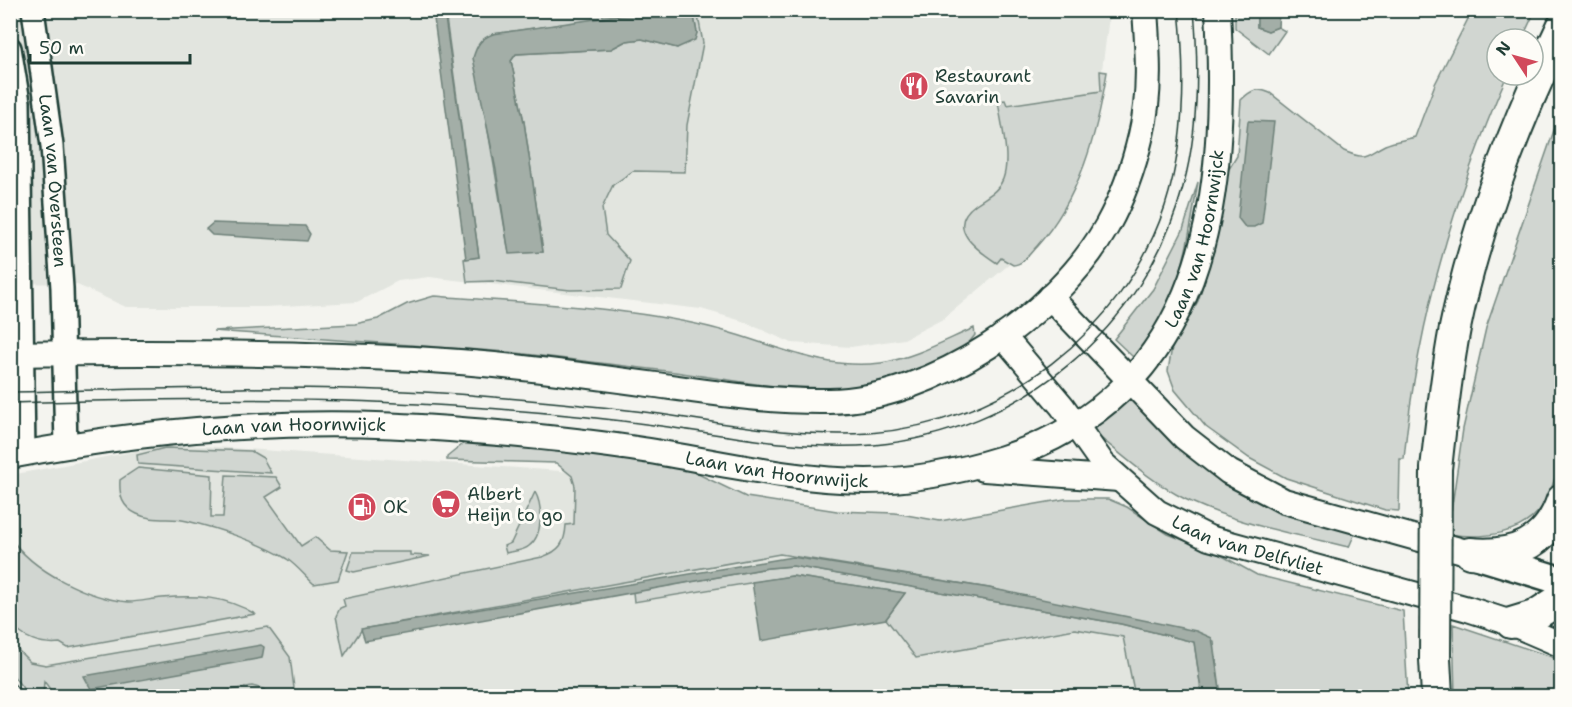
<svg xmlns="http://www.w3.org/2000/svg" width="1572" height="707" viewBox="0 0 1572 707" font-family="'Shantell Sans',sans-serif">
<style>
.built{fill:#e2e5df}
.green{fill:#d1d6d1;stroke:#788a82;stroke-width:1.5}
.water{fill:#a3aea7;stroke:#6e8179;stroke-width:1.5}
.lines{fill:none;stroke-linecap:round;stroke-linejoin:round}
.tertiary-casing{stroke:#1f3d34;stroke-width:26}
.secondary-casing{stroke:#1f3d34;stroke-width:28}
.trunk-casing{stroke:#1f3d34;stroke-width:32}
.motorway-casing{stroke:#1f3d34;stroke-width:34}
.tertiary{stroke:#fdfcf7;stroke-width:21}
.secondary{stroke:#fdfcf7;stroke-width:24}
.trunk{stroke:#fdfcf7;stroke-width:27}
.motorway{stroke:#fdfcf7;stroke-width:30}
.tram{stroke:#1f3d34;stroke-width:1.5}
.motorway-bridge-casing{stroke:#1f3d34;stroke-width:34;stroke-linecap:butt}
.motorway-bridge{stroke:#fdfcf7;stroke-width:30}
.labels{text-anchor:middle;stroke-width:6;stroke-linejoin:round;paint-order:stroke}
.poi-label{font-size:18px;fill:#1f3d34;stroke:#fdfcf7;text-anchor:start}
.street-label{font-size:18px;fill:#1f3d34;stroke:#fdfcf7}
</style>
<rect width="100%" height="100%" fill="#f4f4ef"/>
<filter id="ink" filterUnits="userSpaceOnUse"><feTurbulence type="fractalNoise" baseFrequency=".0167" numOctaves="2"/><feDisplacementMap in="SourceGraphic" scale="12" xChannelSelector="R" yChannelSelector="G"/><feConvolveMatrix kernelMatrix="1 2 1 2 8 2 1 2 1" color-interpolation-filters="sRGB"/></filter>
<g filter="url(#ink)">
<!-- built -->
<path class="built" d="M 11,11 L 1108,11 L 1109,17 L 1099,92 L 1082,160 L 1051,230 L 943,319 L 904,339 L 851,347 L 792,343 L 742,321 L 701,309 L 429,277 L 398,281 L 357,302 L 265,307 L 126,307 L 75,284 L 11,283 Z
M 174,444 L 561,471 L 957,565 L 1194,607 L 1205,696 L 48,696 L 11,649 L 11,475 Z"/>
<!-- green -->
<path class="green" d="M 601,10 L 603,16 L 657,11 L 493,34 L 486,119 L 509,253 L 543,252 L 524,122 L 511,61 L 516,54 L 611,49 L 626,41 L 642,39 L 677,48 L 697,33 L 693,11 L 697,11 L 703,43 L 687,125 L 685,172 L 633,171 L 613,185 L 602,208 L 606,235 L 630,261 L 621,289 L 570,290 L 492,281 L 467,282 L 464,259 L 479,257 L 445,11 Z
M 1235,11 L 1257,11 L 1257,27 L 1268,31 L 1278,27 L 1285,31 L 1269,54 L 1235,28 Z
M 1472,11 L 1535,11 L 1522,39 L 1497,39 L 1497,75 L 1507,75 C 1454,197 1416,327 1404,459 L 1400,459 L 1399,511 L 1385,510 L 1286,478 L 1249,458 L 1206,427 L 1175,390 L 1168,371 L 1172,347 L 1198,301 L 1214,250 L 1225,196 L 1224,177 L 1237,156 L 1241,100 C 1251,90 1257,87 1270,93 L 1344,151 C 1367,161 1365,155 1385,145 C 1394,141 1405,140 1415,137 L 1435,84 Z
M 1100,71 L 1107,72 C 1097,134 1080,198 1037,246 C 1030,253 1023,265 1013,265 L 1001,258 L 997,263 C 977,250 944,227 976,204 C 987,196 998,192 1003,179 C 1011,157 1001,124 998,101 L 1005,100 L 1007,105 L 1101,91 Z
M 1561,110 L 1561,456 C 1557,471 1553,490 1544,504 C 1524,536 1481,539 1448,534 L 1463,429 L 1486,328 Z
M 1198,182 C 1192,218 1187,256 1174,291 C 1165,315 1148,337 1133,357 L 1114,339 L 1153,289 L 1183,230 Z
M 434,296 C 525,303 620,306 709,327 C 768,341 819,371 881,363 C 914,358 944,341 974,328 L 975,335 L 964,349 L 905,378 L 857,391 L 783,388 L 675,372 L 508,352 L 213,331 L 355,324 L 378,319 L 407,304 Z
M 1128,395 C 1157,423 1186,455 1219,479 C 1259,508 1308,521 1355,533 L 1349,547 C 1293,534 1237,524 1185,499 C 1151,482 1121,454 1091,430 Z
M 468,440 L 671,461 L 746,497 L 837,511 L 895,513 L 940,521 L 1065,499 L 1108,499 L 1127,507 L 1168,534 L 1217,553 L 1257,575 L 1403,611 L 1408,696 L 1221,696 L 1214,642 L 989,588 L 780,554 L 362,629 L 344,656 L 336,616 L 340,608 L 345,606 L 343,599 L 542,557 C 560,551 565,543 566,525 L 574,524 L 575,486 L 572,476 L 556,463 L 447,460 L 447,457 Z
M 165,448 L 251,451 L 263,458 L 271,473 L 138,464 L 137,455 Z
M 138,468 L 212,475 L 211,517 L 223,517 L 226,475 L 276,477 L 282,487 L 266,497 L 301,546 L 315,537 L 330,550 L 348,551 L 338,580 L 314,584 C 305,576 297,566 287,559 C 262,543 217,528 187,521 C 171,517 153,522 137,514 C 122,507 119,496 120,480 Z
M 535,492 C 543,506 543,536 529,546 C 524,551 513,551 506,553 L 504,546 L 511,543 Z
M 10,537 C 32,571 89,599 129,602 C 139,602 151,599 162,598 C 195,595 226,596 255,614 L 68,648 L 60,643 C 43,645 20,639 11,622 C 6,611 10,552 10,537 Z
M 353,552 L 410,552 L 410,555 L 430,556 L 354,572 L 347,570 Z
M 793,566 L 1121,624 L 1194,642 L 1202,696 L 1135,696 L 1123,637 L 1075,629 L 916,658 L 886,619 L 905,593 L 792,576 L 634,602 L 633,592 L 768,568 Z
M 1453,624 L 1561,660 L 1561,696 L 1455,696 Z
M 268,627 L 290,657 L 295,696 L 273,696 L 263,689 L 252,686 L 198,696 L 55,696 L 44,681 L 43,695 L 45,696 L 29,696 L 11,673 L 11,647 L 13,645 L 30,662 L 46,665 Z"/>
<!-- water -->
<path class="water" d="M 657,10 L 693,11 L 697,33 L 695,40 L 677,48 L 642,39 L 626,41 L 611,49 L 516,54 L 511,61 L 524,122 L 543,252 L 509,254 L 496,170 L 473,58 C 477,45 480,39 493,34 Z
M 433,11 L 444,11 L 479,257 L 466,259 Z
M 1257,11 L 1279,11 L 1278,27 L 1268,31 L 1257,27 Z
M 1248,121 L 1274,122 L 1262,223 L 1254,227 L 1245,227 L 1238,218 Z
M 213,223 L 305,226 L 310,234 L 307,241 L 212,235 L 206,229 Z
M 792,557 L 989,588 L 1196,631 L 1212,638 L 1221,696 L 1202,696 L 1194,642 L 1121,624 L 793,566 L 768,568 L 365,641 L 361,629 Z
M 792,576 L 905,593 L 886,619 L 761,641 L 752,582 Z
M 261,645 L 264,647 L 262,658 L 91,689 L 84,676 Z"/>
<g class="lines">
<!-- tertiary casing -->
<g class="tertiary-casing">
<g id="tertiary">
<path id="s1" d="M 33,10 L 52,146 L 62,288 L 66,446"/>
<path d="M 10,48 L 19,102 L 24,453"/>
</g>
</g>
<!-- secondary casing -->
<g class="secondary-casing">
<g id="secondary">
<path d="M 1050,297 L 1184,437 L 1229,472 L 1284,501 L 1470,553"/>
<path id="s2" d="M 1003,336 L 1062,406 L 1103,464 L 1157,512 L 1209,538 L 1468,609 L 1511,623 L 1562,645"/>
<path d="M 10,354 C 145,352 280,352 414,359 C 495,363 576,374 656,385 C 713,393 771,402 829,401 C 932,400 1057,315 1107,226 C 1122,199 1134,165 1141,135 C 1151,94 1148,52 1145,10"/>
<path id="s3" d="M 10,456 C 156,428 303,417 450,429 C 514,434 580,440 643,450 C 714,461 794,481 866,481 C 913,481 958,472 1003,458 C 1208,392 1228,197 1218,10"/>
<path d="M 984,469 L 1119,479"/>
</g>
</g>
<!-- trunk casing -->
<g class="trunk-casing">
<path id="trunk" d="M 1477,555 L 1562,581"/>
</g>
<!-- motorway casing -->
<g class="motorway-casing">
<path id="motorway" d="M 1436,469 C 1441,422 1446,375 1455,328 C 1476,225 1516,122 1562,27
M 1470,553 C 1514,557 1547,545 1562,500
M 1511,623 L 1534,616 L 1562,598
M 1435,659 L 1437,696"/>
</g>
<!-- tertiary -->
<use href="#tertiary" class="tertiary"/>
<!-- secondary -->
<use href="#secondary" class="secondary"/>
<!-- trunk -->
<use href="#trunk" class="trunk"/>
<!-- motorway -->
<use href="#motorway" class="motorway"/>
<!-- tram -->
<path class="tram" d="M 10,392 C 164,388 318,384 471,395 C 531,400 592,405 652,413 C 724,423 797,438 870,433 C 1003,423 1123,333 1165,206 C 1185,143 1186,76 1179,10
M 10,403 C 163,399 317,396 469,407 C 533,411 597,417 661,426 C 731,436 803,451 874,445 C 1020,432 1145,329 1183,187 C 1198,132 1199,68 1194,10
M 10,679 L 24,696
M 10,696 L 11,696"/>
<!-- motorway-bridge casing -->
<g class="motorway-bridge-casing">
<path id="motorway-bridge" d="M 1435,659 L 1436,469"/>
</g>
<!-- motorway-bridge -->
<use href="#motorway-bridge" class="motorway-bridge"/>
</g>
</g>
<!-- icons -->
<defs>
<g id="restaurant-disc" transform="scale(1.5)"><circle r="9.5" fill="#d1495b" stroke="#fdfcf7"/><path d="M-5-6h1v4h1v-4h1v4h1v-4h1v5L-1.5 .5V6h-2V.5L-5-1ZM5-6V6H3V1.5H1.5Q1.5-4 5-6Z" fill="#fff"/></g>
<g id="supermarket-disc" transform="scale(1.5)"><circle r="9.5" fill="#d1495b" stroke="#fdfcf7"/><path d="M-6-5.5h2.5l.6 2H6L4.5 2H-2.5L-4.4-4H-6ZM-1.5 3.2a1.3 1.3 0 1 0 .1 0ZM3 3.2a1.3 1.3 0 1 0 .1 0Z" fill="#fff"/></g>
<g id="fuel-disc" transform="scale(1.5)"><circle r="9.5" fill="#d1495b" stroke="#fdfcf7"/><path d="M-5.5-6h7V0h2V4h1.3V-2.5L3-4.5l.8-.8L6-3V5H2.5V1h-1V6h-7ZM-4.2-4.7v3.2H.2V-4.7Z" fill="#fff"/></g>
</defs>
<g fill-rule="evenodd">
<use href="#restaurant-disc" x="914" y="86"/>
<use href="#supermarket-disc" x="446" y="504"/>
<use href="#fuel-disc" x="362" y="507"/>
</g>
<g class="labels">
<!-- poi labels -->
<g class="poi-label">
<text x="935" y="82">Restaurant<tspan x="935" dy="21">Savarin</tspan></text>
<text x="467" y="500">Albert<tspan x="467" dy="21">Heijn to go</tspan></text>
<text x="383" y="513">OK</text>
</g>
<!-- street labels -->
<g class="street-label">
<text dy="6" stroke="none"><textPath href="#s1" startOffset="172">Laan van Oversteen</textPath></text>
<text dy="6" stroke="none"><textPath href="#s3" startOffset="1311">Laan van Hoornwijck</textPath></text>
<text dy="6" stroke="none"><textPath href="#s3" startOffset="286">Laan van Hoornwijck</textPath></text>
<text dy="6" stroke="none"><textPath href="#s3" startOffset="772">Laan van Hoornwijck</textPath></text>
<text dy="6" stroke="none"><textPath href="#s2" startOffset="332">Laan van Delfvliet</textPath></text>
</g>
</g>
<!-- margin -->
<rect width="1572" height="707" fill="none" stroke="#fdfcf7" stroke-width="36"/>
<rect x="18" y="18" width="1536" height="671" fill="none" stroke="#1f3d34" stroke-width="2" filter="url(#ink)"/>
<!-- north arrow -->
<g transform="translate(1515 57) rotate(306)"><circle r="28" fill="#fdfcf7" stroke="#a4b0a9" stroke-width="1.5"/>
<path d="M0-4.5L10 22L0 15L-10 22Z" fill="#d1495b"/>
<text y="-9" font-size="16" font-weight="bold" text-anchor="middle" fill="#1f3d34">N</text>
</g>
<!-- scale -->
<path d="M30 54v9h160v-9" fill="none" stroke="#1f3d34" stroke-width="3"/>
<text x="39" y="54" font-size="18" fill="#1f3d34" stroke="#fdfcf7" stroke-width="4.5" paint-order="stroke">50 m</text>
</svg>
